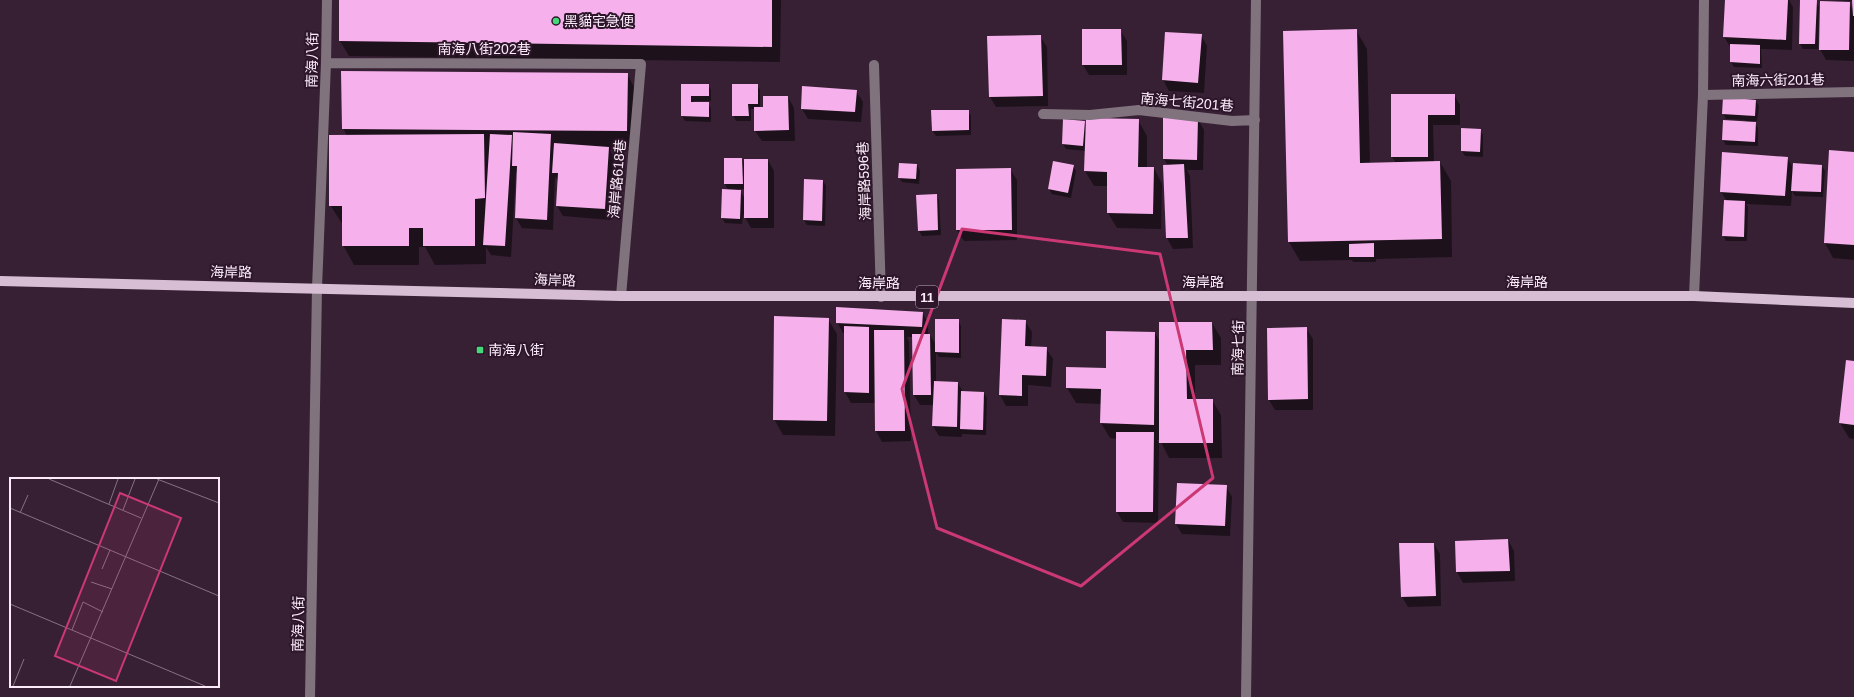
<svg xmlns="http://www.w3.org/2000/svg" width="1854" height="697" viewBox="0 0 1854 697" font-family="Arial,'Noto Sans TC',sans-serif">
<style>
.shadow{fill:#0007;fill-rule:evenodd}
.building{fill:#f6b1ec}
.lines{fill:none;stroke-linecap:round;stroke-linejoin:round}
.minor{stroke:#80737e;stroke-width:10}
.major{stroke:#d8bed4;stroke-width:10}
.marked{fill:none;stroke:#cb3873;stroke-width:3;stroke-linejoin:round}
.poi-dot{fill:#45d77a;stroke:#2d162a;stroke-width:1.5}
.labels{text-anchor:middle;stroke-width:4;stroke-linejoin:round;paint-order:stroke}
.shield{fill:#2d162a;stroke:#beacbc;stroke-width:1}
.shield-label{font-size:13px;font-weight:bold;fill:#fcecfa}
.poi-label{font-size:14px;fill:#fcecfa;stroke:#2d162a;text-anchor:start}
.street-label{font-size:14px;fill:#fcecfa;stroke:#2d162a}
.inset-road{fill:none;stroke:#867283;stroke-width:1}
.view{fill:#cb3873;fill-opacity:0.15;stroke:#cb3873;stroke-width:2}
.inset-edge{fill:none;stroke:#fcecfa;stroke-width:2}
</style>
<rect width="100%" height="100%" fill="#372034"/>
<!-- shadow -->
<path class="shadow" d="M 340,0 L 781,0 L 780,62 L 349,56 L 340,41 Z
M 1726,0 L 1789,0 L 1793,7 L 1792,50 L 1761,49 L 1762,68 L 1734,67 L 1731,62 L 1731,48 L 1724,37 Z
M 1807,0 L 1815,0 L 1819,7 L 1818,49 L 1803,49 L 1800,44 Z
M 1832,0 L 1854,0 L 1854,61 L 1826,60 L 1820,49 L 1849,3 L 1853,10 L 1853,1 Z
M 1120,30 L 1127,41 L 1127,75 L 1089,75 L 1083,65 Z
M 1356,30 L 1367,49 L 1370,164 L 1396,163 L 1392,157 L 1392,95 L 1454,95 L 1460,105 L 1460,125 L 1433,125 L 1434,162 L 1440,162 L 1451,181 L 1452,257 L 1376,259 L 1376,262 L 1353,262 L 1352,260 L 1300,261 L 1289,242 Z
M 1201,35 L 1207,46 L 1204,93 L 1169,91 L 1163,80 Z
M 1040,36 L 1047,47 L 1048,106 L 996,107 L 990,97 Z
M 627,74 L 638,94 L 638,150 L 610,150 L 614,158 L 610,220 L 563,216 L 557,206 L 558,182 L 555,176 L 553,230 L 522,228 L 516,218 L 518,174 L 516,171 L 511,257 L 491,255 L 486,247 L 486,264 L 435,265 L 425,247 L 419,247 L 419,265 L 354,265 L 343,245 L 343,225 L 330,205 L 347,136 L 343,128 Z
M 682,85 L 708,85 L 711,90 L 711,101 L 694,101 L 693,103 L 708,103 L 711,109 L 711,122 L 685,121 L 682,116 Z
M 757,85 L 760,90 L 760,108 L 788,97 L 794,108 L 795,141 L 762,141 L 755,131 L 755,109 L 751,109 L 751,121 L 736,121 L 733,115 Z
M 856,91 L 863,102 L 861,122 L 808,119 L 802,109 Z
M 1756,101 L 1759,106 L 1757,121 L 1754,121 L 1758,128 L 1758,146 L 1726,145 L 1723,140 L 1746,120 L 1726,119 L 1723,113 Z
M 968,111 L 971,116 L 971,135 L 936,136 L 932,130 Z
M 1198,119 L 1204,130 L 1203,170 L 1187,170 L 1190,176 L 1193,248 L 1173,249 L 1167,238 L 1164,166 L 1168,166 L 1164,159 Z
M 1138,120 L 1147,136 L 1147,168 L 1154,168 L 1162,184 L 1161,229 L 1117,228 L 1108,213 L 1108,186 L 1094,186 L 1085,171 L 1086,151 L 1066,149 L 1063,144 L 1084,122 L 1087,126 Z
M 1462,129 L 1480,130 L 1483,135 L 1483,157 L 1465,156 L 1462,151 Z
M 1830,151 L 1854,153 L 1854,260 L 1833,258 L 1825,243 Z
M 1787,158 L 1793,168 L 1822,166 L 1825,171 L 1823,197 L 1795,196 L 1792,191 L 1791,206 L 1746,204 L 1748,207 L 1747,241 L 1726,241 L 1723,235 L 1727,201 L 1721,192 Z
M 742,159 L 745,164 L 768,160 L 774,171 L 774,228 L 751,228 L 743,214 L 742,224 L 725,223 L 722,218 L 728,190 L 725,184 ZM 739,189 L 745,189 L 745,199 Z
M 917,165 L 920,171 L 919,184 L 902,182 L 899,177 Z
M 1073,166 L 1076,171 L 1071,198 L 1052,194 L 1049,189 Z
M 1010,169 L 1017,180 L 1017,240 L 964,241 L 957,230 Z
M 823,181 L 826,186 L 825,226 L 807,225 L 804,220 Z
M 936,195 L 939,200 L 941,235 L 922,236 L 919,231 Z
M 922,312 L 928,323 L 928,335 L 930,335 L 936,345 L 958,320 L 961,326 L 961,358 L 939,357 L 936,353 L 936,382 L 958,383 L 963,392 L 984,393 L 987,398 L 986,435 L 962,434 L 962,437 L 939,436 L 933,426 L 934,405 L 920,405 L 914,395 L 913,337 L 907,337 L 909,342 L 911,441 L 882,442 L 876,431 L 876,403 L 851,403 L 845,392 L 845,333 L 843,333 L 837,322 Z
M 828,319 L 837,334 L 835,436 L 783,435 L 774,419 Z
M 1025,321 L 1032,332 L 1031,347 L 1046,348 L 1053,359 L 1051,387 L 1028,385 L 1028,406 L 1006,406 L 1000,395 Z
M 1212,323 L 1221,338 L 1221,365 L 1195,365 L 1195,400 L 1212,400 L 1221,415 L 1222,458 L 1169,458 L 1160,440 L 1157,440 L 1159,444 L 1158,523 L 1123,522 L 1117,512 L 1117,439 L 1110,438 L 1101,423 L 1101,404 L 1076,403 L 1067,388 L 1107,369 L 1155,333 L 1160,342 Z
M 1306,328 L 1313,339 L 1313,410 L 1275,410 L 1269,400 Z
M 1854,362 L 1854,439 L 1849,438 L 1840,423 Z
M 1226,486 L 1232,497 L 1230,536 L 1182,534 L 1176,524 Z
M 1508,540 L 1514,551 L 1515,581 L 1463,583 L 1457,572 Z
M 1434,544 L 1440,554 L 1441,606 L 1408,607 L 1402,597 Z"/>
<!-- building -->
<path class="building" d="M 339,0 L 772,0 L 772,47 L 339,41 Z
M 1725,0 L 1788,0 L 1786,40 L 1723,37 Z
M 1800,0 L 1817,0 L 1815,44 L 1799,44 Z
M 1852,0 L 1854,0 L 1854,16 L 1853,16 Z
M 1820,1 L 1850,2 L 1849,50 L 1819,50 Z
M 1082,29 L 1121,29 L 1122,65 L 1082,65 Z
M 1357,29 L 1360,163 L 1440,161 L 1442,239 L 1288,242 L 1283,31 Z
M 1165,32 L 1202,34 L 1198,83 L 1162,80 Z
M 1041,35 L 1043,96 L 989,97 L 987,36 Z
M 1730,44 L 1760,45 L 1760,64 L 1730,62 Z
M 341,71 L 628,73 L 627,131 L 342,129 Z
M 681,84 L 709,84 L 709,96 L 691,96 L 691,102 L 709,102 L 709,117 L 681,116 Z
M 732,84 L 758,84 L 758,104 L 748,104 L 749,116 L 732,116 Z
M 802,86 L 857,90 L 855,112 L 801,109 Z
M 1391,94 L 1455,94 L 1455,115 L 1428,115 L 1428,157 L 1391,157 Z
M 763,96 L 788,96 L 789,130 L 754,131 L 754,107 L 763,107 Z
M 1723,97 L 1756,100 L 1755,116 L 1722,114 Z
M 931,110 L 969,110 L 969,130 L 932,131 Z
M 1163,117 L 1198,118 L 1197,160 L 1163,159 Z
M 1086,118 L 1139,119 L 1138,167 L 1154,167 L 1153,214 L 1107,213 L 1107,172 L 1084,171 Z
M 1063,119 L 1085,121 L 1083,146 L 1062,144 Z
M 1723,120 L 1756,122 L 1755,142 L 1722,140 Z
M 1461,128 L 1481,129 L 1480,152 L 1461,151 Z
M 513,132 L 551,134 L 547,220 L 515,218 L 517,166 L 512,166 Z
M 484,134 L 485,198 L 475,199 L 475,246 L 423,246 L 423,228 L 409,228 L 409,246 L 342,246 L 342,206 L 329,206 L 329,135 Z
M 490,134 L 512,135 L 505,246 L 483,245 Z
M 554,143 L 609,147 L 605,209 L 556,206 L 558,173 L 552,173 Z
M 1829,150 L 1854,152 L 1854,245 L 1824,243 Z
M 1722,152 L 1788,157 L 1785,196 L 1720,192 Z
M 724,158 L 742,158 L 743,184 L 724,184 Z
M 744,159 L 768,159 L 768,218 L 744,218 Z
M 1053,161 L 1074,165 L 1068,193 L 1048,189 Z
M 899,163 L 917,164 L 916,179 L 898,178 Z
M 1793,163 L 1822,165 L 1821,192 L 1791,191 Z
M 1184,164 L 1188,238 L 1166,238 L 1163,165 Z
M 1011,168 L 1012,230 L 956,230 L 956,169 Z
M 804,179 L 823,180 L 822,221 L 803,220 Z
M 722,189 L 741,190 L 740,219 L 721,218 Z
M 937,194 L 938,230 L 918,231 L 916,195 Z
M 1724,200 L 1745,201 L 1744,237 L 1722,236 Z
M 1374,243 L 1374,257 L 1349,257 L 1349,244 Z
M 836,307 L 923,312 L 922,327 L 836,323 Z
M 774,316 L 829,318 L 827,421 L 773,420 Z
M 935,319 L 959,319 L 959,353 L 935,352 Z
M 1002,319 L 1026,320 L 1025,346 L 1047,347 L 1046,376 L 1022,375 L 1022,396 L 999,395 Z
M 1159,322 L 1212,322 L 1213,350 L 1186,350 L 1187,399 L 1213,399 L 1213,443 L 1159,443 Z
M 844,326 L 869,327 L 869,393 L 844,392 Z
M 1307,327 L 1308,399 L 1268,400 L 1267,328 Z
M 874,330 L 904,330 L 905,431 L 875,431 Z
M 1106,331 L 1155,332 L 1154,425 L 1100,423 L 1101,389 L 1066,388 L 1066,367 L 1106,368 Z
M 912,334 L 930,334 L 931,395 L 913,395 Z
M 1846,360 L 1854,361 L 1854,425 L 1839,423 Z
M 934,381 L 958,382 L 957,427 L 932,426 Z
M 961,391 L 984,392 L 983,430 L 960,429 Z
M 1116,432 L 1154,432 L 1153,512 L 1116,512 Z
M 1177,483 L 1227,485 L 1225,526 L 1175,524 Z
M 1508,539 L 1510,571 L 1456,572 L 1455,541 Z
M 1399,543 L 1434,543 L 1436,596 L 1401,597 Z"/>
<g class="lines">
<!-- minor -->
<path class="minor" d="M 326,63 L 641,64 L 621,296
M 874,65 L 881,297
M 1703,95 L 1854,92
M 1043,114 L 1090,115 L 1139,110 L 1232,121 L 1255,120
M 1694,296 L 1703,95 L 1704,0
M 310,697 L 317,288 L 326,63 L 327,0
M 1246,697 L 1256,0"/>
<!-- major -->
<path class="major" d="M 0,281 L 621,296 L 1694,296 L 1854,303"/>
</g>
<!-- marked area -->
<path class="marked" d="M 962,229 L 1160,254 L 1213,478 L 1081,586 L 937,528 L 902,389 Z"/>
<!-- markers -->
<g class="poi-dot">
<circle cx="556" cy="21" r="4"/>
<rect x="476" y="346" width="8" height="8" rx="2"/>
</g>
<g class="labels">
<!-- shield labels -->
<rect class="shield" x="916" y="286" width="22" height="22" rx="3"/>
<g class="shield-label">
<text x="927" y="302">11</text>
</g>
<!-- poi labels -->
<g class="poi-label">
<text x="564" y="26">黑貓宅急便</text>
<text x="488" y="355">南海八街</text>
</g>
<!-- street labels -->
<g class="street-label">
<text x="484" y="54">南海八街202巷</text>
<text transform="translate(312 60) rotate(-89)" y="5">南海八街</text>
<text transform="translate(1778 80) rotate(-1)" y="5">南海六街201巷</text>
<text transform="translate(1187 102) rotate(5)" y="5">南海七街201巷</text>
<text transform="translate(617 179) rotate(-85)" y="5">海岸路618巷</text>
<text transform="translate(864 181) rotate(-92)" y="5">海岸路596巷</text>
<text transform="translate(231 272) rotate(1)" y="5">海岸路</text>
<text transform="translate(555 280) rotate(2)" y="5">海岸路</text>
<text x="1203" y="287">海岸路</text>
<text x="1527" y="287">海岸路</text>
<text x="879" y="288">海岸路</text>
<text transform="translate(1238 348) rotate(-89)" y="5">南海七街</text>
<text transform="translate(298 624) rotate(-89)" y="5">南海八街</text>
</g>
</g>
<!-- overview -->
<g transform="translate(10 478)">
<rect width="209" height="209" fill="#372034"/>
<path class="inset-road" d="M 39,1 L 131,40M 147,1 L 209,25M 99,26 L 108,1M 0,30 L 209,118M 113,32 L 125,1M 10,35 L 18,17M 92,91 L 100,72M 81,104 L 102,111M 0,126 L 195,208M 62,152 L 73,124 L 93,134M 3,208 L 14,181M 60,208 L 149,1"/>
<path class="view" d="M 110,15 L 171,40 L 106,203 L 45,178 Z"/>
<rect width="209" height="209" class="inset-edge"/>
</g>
</svg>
